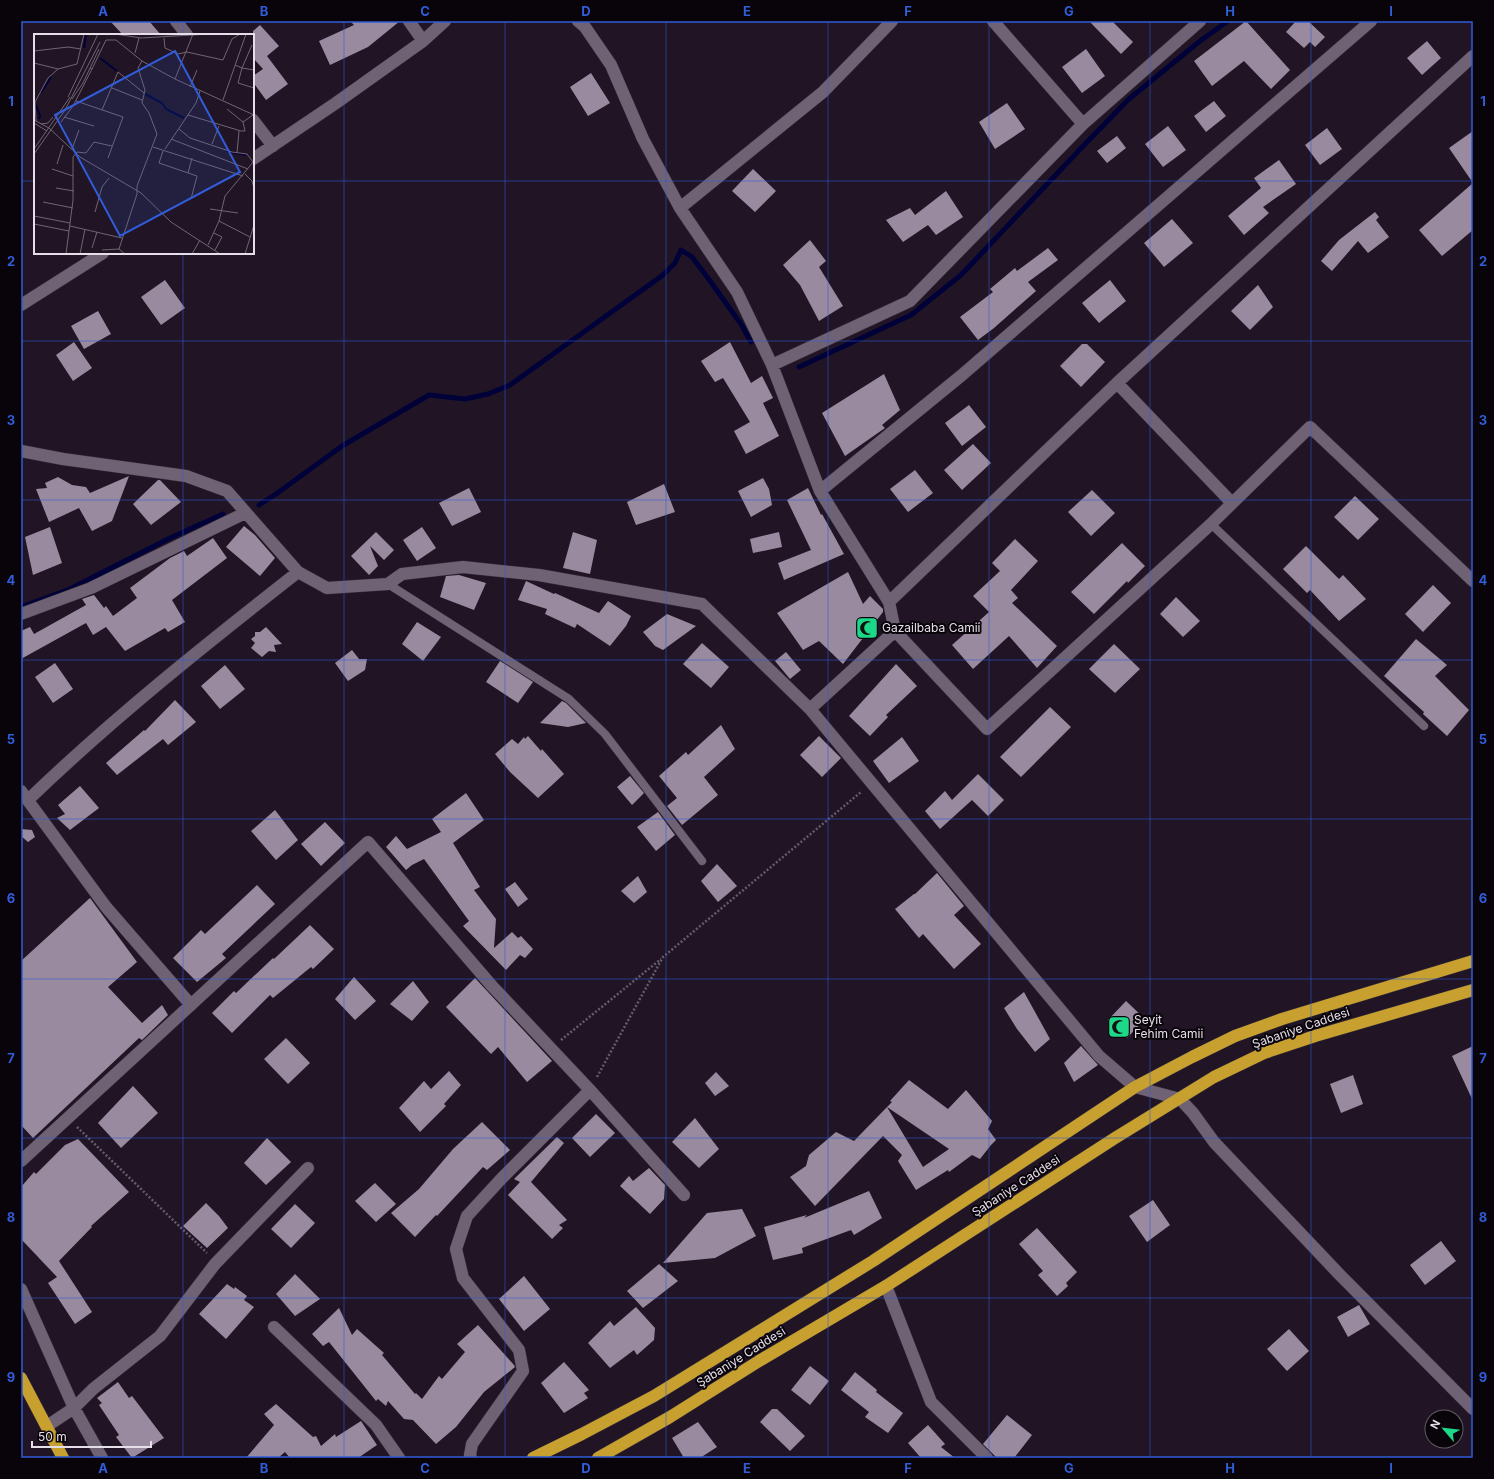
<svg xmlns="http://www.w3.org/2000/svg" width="1494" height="1479" viewBox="0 0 1494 1479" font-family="Inter,sans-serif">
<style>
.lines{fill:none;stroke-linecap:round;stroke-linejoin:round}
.stream{stroke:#000139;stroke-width:5}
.building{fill:#9a8a9f}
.lane-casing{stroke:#372f3a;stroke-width:9}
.street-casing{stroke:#372f3a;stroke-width:13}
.highway-casing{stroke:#372f3a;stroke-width:13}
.path{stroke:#655b69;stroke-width:2.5;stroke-dasharray:2 2;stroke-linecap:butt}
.lane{stroke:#706275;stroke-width:8}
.street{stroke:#706275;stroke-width:12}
.highway{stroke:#c7a02f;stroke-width:12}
.grid{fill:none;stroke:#315cda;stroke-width:1;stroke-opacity:0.55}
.labels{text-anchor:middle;stroke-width:4;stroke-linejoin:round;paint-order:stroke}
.poi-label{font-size:12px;fill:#e6dee9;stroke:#08040a;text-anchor:start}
.street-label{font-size:12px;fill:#e6dee9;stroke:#08040a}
.inset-river{fill:none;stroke:#000139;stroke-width:2}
.inset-road{fill:none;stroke:#706573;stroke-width:1}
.view{fill:#315cda;fill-opacity:0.15;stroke:#315cda;stroke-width:2}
.inset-edge{fill:none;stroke:#e6dee9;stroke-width:2}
.neatline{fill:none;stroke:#315cda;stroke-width:1.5}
.grid-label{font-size:13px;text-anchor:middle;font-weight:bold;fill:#315cda}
</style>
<rect width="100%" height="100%" fill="#211525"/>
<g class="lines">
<!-- stream -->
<path class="stream" d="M 799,367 L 911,315 L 961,275 L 1088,141 L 1129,99 L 1200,41 L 1228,21
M 259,505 L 276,494 L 342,446 L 429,395 L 465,399 L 488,394 L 510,385 L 663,275 L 675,263 L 681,250 L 692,257 L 705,274 L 741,324 L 751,342
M 21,607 L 70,589 L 170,538 L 223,514"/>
</g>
<!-- building -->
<path class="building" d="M 110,21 L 149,21 L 161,35 L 123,35 Z
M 350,21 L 400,21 L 368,47 L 330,65 L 319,41 L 354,25 Z
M 1089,21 L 1112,21 L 1133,42 L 1121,54 Z
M 1246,21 L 1290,70 L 1271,89 L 1244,61 L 1212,86 L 1194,61 Z
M 1296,21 L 1308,21 L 1325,37 L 1315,47 L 1310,42 L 1304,48 L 1286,32 Z
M 260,25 L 279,46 L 267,56 L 288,84 L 266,100 L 253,82 L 253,76 L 263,69 L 253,58 L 253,31 Z
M 1427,41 L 1441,58 L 1422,75 L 1407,58 Z
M 1086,49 L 1105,76 L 1082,93 L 1062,67 Z
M 591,73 L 610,103 L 588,116 L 570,87 Z
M 1214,101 L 1226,116 L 1206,132 L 1194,116 Z
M 1007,103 L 1025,129 L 995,149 L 979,122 Z
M 1168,126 L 1186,150 L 1163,167 L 1145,144 Z
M 1327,128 L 1342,149 L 1320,165 L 1305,145 Z
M 1473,131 L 1473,230 L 1442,256 L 1419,230 L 1473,183 L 1449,148 Z
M 1117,136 L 1126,148 L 1107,163 L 1097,151 Z
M 1279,160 L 1296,184 L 1263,207 L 1269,213 L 1244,235 L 1228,216 L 1261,188 L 1254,178 Z
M 753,169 L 776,191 L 755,212 L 732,191 Z
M 946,191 L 963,217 L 936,235 L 928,225 L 903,242 L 886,220 L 910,208 L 915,215 Z
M 1375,212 L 1379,217 L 1376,220 L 1389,237 L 1368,253 L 1358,241 L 1332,271 L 1321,261 L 1339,240 Z
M 1172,219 L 1193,243 L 1164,267 L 1144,243 Z
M 810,240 L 826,261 L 819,267 L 843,306 L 819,321 L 800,285 L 783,265 Z
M 1048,248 L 1058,260 L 1028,282 L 1036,291 L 994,328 L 978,340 L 960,317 L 993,292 L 990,289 L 1015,268 L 1017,271 Z
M 165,280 L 185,308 L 161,325 L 141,297 Z
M 1110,280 L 1126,301 L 1099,323 L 1082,303 Z
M 1258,285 L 1273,307 L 1250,330 L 1231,311 Z
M 98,311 L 111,334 L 84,349 L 71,326 Z
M 74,342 L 92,368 L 73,381 L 56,355 Z
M 730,342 L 751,383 L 762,376 L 773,398 L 763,403 L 779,436 L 746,454 L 734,431 L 750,422 L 723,378 L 715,382 L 701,361 Z
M 1082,344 L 1087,344 L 1105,362 L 1081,387 L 1060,366 Z
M 884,374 L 900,410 L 882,425 L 885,428 L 845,456 L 822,413 Z
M 969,405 L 986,427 L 962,446 L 945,423 Z
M 973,444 L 991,463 L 962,490 L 944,470 Z
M 915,470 L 933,493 L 908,512 L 890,489 Z
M 129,476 L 112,521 L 92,531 L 79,508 L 49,522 L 36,489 L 47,488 L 45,483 L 58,477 L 72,485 L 86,487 L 90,493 Z
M 763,478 L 769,489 L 772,505 L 751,517 L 738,491 Z
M 158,480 L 160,480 L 181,502 L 151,525 L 133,504 Z
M 664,484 L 675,512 L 636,525 L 627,502 Z
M 469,488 L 481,512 L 452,526 L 439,503 Z
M 808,488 L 821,515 L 822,514 L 844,554 L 784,580 L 778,563 L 811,550 L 787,500 Z
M 1092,490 L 1115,513 L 1091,536 L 1068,512 Z
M 1355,496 L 1379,519 L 1358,540 L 1334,517 Z
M 244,526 L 255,535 L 275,558 L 260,576 L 226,547 Z
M 50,527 L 62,563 L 33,575 L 25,537 Z
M 422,527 L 436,548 L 417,561 L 403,540 Z
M 376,532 L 394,550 L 384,560 L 370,546 L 378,566 L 369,575 L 351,556 Z
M 573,532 L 597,540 L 590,574 L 563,568 Z
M 779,532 L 782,547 L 753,553 L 750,539 Z
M 213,538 L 227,558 L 172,600 L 185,622 L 168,632 L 165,628 L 125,651 L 106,627 L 93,635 L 86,623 L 21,659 L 21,631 L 30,627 L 34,634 L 86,605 L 82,599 L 94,595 L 104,608 L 106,606 L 113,616 L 137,598 L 130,588 L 170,558 L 184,551 L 187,556 Z
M 1015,539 L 1038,561 L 1011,590 L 1018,598 L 1012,603 L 1057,646 L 1037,668 L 1009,636 L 973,669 L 952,645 L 989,612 L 973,596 L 1000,571 L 992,563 Z
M 1122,543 L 1145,566 L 1128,583 L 1127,581 L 1094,614 L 1071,592 Z
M 1306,546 L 1339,579 L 1343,575 L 1366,599 L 1339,621 L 1310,590 L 1307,593 L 1283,569 Z
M 848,572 L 863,604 L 870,596 L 883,609 L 883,612 L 843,664 L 819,641 L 803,650 L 777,613 Z
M 459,575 L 486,583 L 474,610 L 440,597 L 446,576 Z
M 526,581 L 554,594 L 555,593 L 599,613 L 608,601 L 631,616 L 626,626 L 610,646 L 577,624 L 575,628 L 545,614 L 547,609 L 518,600 Z
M 1433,585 L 1451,603 L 1423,632 L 1405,614 Z
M 1176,597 L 1200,621 L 1183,637 L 1160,614 Z
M 667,614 L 696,626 L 663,650 L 655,646 L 643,632 Z
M 417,622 L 441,637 L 423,661 L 402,644 Z
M 266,627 L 282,644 L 274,645 L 276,652 L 269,651 L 262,657 L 251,648 L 255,643 L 251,639 L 255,636 L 255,632 L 260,632 Z
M 1416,639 L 1447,665 L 1435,676 L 1469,710 L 1447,736 L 1423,714 L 1424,712 L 1384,676 Z
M 702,643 L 729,667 L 711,688 L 683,664 Z
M 1114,644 L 1140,669 L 1115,693 L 1089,669 Z
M 352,650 L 359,659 L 367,659 L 365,670 L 348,681 L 335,663 Z
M 786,652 L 801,670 L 790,679 L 775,661 Z
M 500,661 L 533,682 L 518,703 L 486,682 Z
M 55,663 L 73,689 L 53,703 L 35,677 Z
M 896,664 L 917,686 L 886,715 L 888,717 L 870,736 L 849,716 Z
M 225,665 L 245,689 L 220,709 L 201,686 Z
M 175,700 L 196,722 L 168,745 L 163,739 L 117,775 L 106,763 L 144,730 L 145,731 Z
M 562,701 L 566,703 L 586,723 L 568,727 L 540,723 Z
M 1050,707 L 1071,727 L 1021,777 L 1000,757 Z
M 721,725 L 735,749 L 704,777 L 718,795 L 682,825 L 667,806 L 677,798 L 659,776 L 686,752 L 688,755 Z
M 528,736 L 541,751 L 542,749 L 564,774 L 538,798 L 510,772 L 495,754 L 512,739 L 518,744 L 524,737 L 525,739 Z
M 819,736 L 841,758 L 822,777 L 800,755 Z
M 902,737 L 919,761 L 889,783 L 873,761 Z
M 978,774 L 1004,800 L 988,816 L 972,800 L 940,829 L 925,811 L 945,791 L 952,800 Z
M 630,776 L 644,793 L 632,805 L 617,787 Z
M 80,786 L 99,808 L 70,830 L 57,818 L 65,814 L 58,805 Z
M 466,793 L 484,820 L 453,843 L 480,887 L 474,890 L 496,919 L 494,948 L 512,932 L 518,938 L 521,936 L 533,949 L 525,958 L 520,955 L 506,970 L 463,926 L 469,921 L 424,859 L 412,865 L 406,870 L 386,847 L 396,836 L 407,849 L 441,832 L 432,819 Z
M 275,810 L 298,840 L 276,860 L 251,831 Z
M 658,812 L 675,835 L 656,851 L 637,827 Z
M 325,822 L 345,843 L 321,866 L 301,844 Z
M 21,829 L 32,830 L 35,837 L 28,842 L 21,836 Z
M 717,864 L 737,886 L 718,902 L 701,881 Z
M 937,873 L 964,906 L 954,915 L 981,944 L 954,969 L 923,934 L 919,938 L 895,909 L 914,894 L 915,894 Z
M 638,876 L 647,892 L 634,903 L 621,891 Z
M 515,882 L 528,899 L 518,907 L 505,889 Z
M 257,885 L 275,904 L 222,954 L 226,958 L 197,982 L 173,958 L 201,930 L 205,934 Z
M 90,898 L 137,962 L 108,987 L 142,1023 L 162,1005 L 168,1015 L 142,1040 L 139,1038 L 33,1138 L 21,1125 L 21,961 Z
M 310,925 L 334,949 L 313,969 L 311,967 L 273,998 L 270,995 L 232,1033 L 212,1013 L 234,991 L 236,993 L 273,958 L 274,959 Z
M 354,977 L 376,1001 L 355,1020 L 335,999 Z
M 475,978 L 552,1061 L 527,1082 L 498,1047 L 491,1054 L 446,1007 Z
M 413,981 L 429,1002 L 412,1021 L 390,1004 Z
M 1024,992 L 1050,1039 L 1035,1052 L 1017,1029 L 1004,1008 Z
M 1126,1001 L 1145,1019 L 1127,1038 L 1108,1020 Z
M 286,1038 L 310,1063 L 288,1084 L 264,1059 Z
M 1081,1046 L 1098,1065 L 1074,1082 L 1064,1063 Z
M 1473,1046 L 1473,1101 L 1452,1056 Z
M 449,1071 L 461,1085 L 444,1104 L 446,1106 L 420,1132 L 399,1108 L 424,1081 L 431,1089 Z
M 716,1072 L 729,1086 L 715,1096 L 705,1083 Z
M 1353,1075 L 1363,1104 L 1341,1113 L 1330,1084 Z
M 909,1080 L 948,1109 L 966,1090 L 992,1121 L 988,1129 L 996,1140 L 991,1145 L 980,1159 L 972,1155 L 949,1172 L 948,1170 L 916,1190 L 898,1161 L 902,1155 L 883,1136 L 815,1206 L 790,1177 L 806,1166 L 809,1155 L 836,1132 L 854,1141 L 887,1107 L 923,1167 L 949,1149 L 887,1107 L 892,1102 L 890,1101 Z
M 133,1086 L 158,1113 L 121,1148 L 98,1123 Z
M 596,1114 L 615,1133 L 590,1157 L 572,1138 Z
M 695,1118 L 719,1149 L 699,1168 L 672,1142 Z
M 482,1122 L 510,1150 L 487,1170 L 483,1167 L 437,1216 L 436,1215 L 415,1237 L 391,1213 L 419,1189 L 453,1149 Z
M 557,1137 L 564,1143 L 531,1182 L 567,1220 L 559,1225 L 563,1228 L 552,1239 L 508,1195 L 520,1182 L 514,1179 Z
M 267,1138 L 291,1162 L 266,1185 L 244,1163 Z
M 78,1139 L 129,1192 L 91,1226 L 92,1227 L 59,1261 L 92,1312 L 75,1324 L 48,1283 L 57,1277 L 21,1239 L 21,1187 L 34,1172 L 36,1174 L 65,1145 Z
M 649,1168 L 665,1185 L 664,1199 L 650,1214 L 620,1186 L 629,1176 L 633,1181 Z
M 375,1183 L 396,1204 L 376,1222 L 355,1201 Z
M 869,1191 L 882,1218 L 854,1235 L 851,1230 L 802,1248 L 803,1253 L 773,1260 L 764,1227 L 807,1215 L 804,1218 Z
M 1153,1200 L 1170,1225 L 1147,1242 L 1129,1216 Z
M 206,1203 L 219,1216 L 228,1228 L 207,1248 L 183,1226 Z
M 295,1204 L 315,1223 L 291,1248 L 271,1229 Z
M 742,1209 L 756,1236 L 715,1258 L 663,1263 L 707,1213 Z
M 1037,1228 L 1077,1272 L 1066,1283 L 1068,1286 L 1057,1296 L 1038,1275 L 1043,1271 L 1019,1244 Z
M 1441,1241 L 1456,1261 L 1425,1285 L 1410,1265 Z
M 659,1264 L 678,1281 L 643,1308 L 627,1291 Z
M 295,1274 L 320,1299 L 295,1316 L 276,1294 Z
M 524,1276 L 550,1309 L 524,1331 L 499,1299 Z
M 227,1284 L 234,1289 L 235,1287 L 247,1296 L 244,1300 L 254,1307 L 226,1339 L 199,1314 Z
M 1359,1305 L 1370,1324 L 1348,1337 L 1337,1317 Z
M 636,1307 L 655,1328 L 654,1340 L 637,1355 L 634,1350 L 610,1368 L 588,1343 L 610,1321 L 614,1326 Z
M 339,1308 L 352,1335 L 357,1329 L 384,1353 L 382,1355 L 415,1394 L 416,1393 L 422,1399 L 439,1376 L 442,1379 L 465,1352 L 457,1344 L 478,1325 L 514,1365 L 515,1367 L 484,1392 L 456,1427 L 436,1444 L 413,1420 L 404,1419 L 388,1401 L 386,1406 L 378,1399 L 376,1401 L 329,1342 L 323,1346 L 312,1334 Z
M 1289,1329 L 1309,1351 L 1287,1371 L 1267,1349 Z
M 564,1362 L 589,1390 L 584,1393 L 588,1398 L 564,1413 L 541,1383 Z
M 810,1366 L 829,1381 L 810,1405 L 791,1390 Z
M 855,1372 L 877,1390 L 876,1392 L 903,1413 L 888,1433 L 865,1417 L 869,1412 L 841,1390 Z
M 118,1382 L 129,1398 L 132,1396 L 164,1438 L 132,1458 L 116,1437 L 119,1435 L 99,1405 L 102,1403 L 97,1398 Z
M 276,1404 L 313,1437 L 316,1436 L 321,1446 L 335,1434 L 336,1437 L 361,1421 L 377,1445 L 358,1458 L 290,1458 L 285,1452 L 278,1458 L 246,1458 L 274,1425 L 264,1414 Z
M 772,1409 L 777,1409 L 805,1436 L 790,1451 L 760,1422 Z
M 1007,1415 L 1032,1435 L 1014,1458 L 997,1458 L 983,1444 Z
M 698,1422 L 717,1447 L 700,1458 L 684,1458 L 672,1438 Z
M 928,1425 L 945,1444 L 941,1447 L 955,1458 L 921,1458 L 908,1443 Z"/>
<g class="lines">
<!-- lane casing -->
<g class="lane-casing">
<path id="lane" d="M 1211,524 L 1424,726
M 388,584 L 569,699 L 605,734 L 702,861"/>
</g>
<!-- street casing -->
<g class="street-casing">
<path id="street" d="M 176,21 L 187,35
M 409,21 L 423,41
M 578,21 L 585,27 L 611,65 L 643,139 L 680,208 L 737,292 L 772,365 L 820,491 L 889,602
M 993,21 L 1083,124
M 253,120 L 273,146
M 253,159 L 336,103 L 423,41 L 445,21
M 680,208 L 823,92 L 892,21
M 21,305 L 103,253
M 772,365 L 910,301 L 1083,124 L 1200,21
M 1117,383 L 1232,503
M 21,451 L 63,459 L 186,476 L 227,491 L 298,572 L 327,588 L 388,584 L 402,574 L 463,567 L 539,575 L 702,604 L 810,709 L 1099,1056 L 1135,1087 L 1180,1099 L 1193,1113 L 1214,1142 L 1339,1274 L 1473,1409
M 820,491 L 962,375 L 1371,21
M 21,614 L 91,588 L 245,513
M 895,631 L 987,729 L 1211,524 L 1310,427 L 1473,581
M 810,709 L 895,631 L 889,602 L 1117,383 L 1473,56
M 21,791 L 106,907 L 191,1005
M 28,800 C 113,718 205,645 298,572
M 21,1161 L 368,842 L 492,986 L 590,1090 L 684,1195
M 886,1286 L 931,1402 L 987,1458
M 21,1289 L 74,1408 L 102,1458
M 274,1327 L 376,1425 L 399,1458
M 47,1426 L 74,1408 L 93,1389 L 160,1336 L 215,1264 L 308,1168
M 471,1458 L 470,1455 L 472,1444 L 523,1371 L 519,1350 L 463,1278 L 456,1249 L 467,1216 L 502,1178 L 590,1090"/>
</g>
<!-- highway casing -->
<g class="highway-casing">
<path id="highway" d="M 21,1378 L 63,1458
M 533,1458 L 582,1434 L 654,1396 L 873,1261 L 1135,1087 L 1192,1057 L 1235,1036 L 1282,1019 L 1473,961
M 598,1458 L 670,1417 L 759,1361 L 886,1286 L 1115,1138 L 1214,1077 L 1264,1053 L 1315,1036 L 1473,990"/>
</g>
<!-- path -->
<path class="path" d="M 561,1040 L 661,959
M 597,1077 L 663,957 L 861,792
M 77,1127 L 207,1253"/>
<!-- lane -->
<use href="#lane" class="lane"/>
<!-- street -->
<use href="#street" class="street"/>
<!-- highway -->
<use href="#highway" class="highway"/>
</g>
<!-- grid -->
<path class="grid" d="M 183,21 L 183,35M 344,21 L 344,1458M 505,21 L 505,1458M 666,21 L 666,1458M 828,21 L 828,1458M 989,21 L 989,1458M 1150,21 L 1150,1458M 1311,21 L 1311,1458M 21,181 L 35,181M 253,181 L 1473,181M 183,253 L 183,1458M 21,341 L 1473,341M 21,500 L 1473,500M 21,660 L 1473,660M 21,819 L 1473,819M 21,979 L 1473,979M 21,1138 L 1473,1138M 21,1298 L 1473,1298"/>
<!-- icons -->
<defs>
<g id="mosque-square" transform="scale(1.15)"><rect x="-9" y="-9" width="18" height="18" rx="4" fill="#1dd888" stroke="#08040a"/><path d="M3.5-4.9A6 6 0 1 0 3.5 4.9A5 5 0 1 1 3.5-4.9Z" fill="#111"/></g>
</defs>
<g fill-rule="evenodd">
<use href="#mosque-square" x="867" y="628"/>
<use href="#mosque-square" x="1119" y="1027"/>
</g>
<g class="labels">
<!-- poi labels -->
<g class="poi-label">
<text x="882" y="632">Gazailbaba Camii</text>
<text x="1134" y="1024">Seyit<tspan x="1134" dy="14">Fehim Camii</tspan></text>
</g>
<!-- street labels -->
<g class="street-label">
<text transform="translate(1301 1028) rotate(-19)" y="4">Şabaniye Caddesi</text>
<text transform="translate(1016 1186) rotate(-33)" y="4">Şabaniye Caddesi</text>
<text transform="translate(741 1357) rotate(-32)" y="4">Şabaniye Caddesi</text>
</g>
</g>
<!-- overview -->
<g transform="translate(34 34)">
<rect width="220" height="220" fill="#211525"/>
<path class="inset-river" d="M 50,14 L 52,0M 66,24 L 83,37M 7,59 L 17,43M 111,60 L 128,69 L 132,75 L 150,84M 2,71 L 6,82 L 5,85M 192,117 L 212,121"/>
<path class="inset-road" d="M 81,0 L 107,4 L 176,0M 93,0 L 149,1M 130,4 L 131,14 L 144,20 L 153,18 L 189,26 L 198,5 L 206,0M 0,17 L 34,13 L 47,15M 101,19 L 105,4M 0,29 L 24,35M 201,31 L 208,34 L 218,11M 56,34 L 58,35 L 72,6 L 82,6 L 108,27 L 141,45 L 220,81M 220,36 L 208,34 L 204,49 L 220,54M 141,45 L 159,0M 156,53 L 163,36M 78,54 L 108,66M 34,63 L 64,0M 38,65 L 49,49 L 65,15M 189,66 L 212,0M 42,67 L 89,83 L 74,124M 193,75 L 209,88 L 219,81M 68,76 L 84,38 L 110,59M 154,81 L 207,97 L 211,97 L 209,88M 30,83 L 60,92M 0,86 L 15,94M 2,87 L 1,68 L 14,44 L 24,35 L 43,30 L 50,0M 27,88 L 39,72 L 58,35M 0,89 L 13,97M 7,90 L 14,89 L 19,83M 15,94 L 46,123 L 107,159 L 137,188 L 186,220M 145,95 L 156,104 L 198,118 L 213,120 L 219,128M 137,105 L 214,135M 178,110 L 185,92M 119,113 L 209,142M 0,115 L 36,63M 38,115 L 45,96M 131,115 L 162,69 L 166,57M 129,117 L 125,129 L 163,142 L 157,165M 203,119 L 205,97M 0,120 L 31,76 L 66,8M 23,130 L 29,111M 18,135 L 39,142M 154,139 L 158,124M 211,140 L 218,147 L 220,154M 22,154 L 40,157M 9,168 L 39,174M 176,175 L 204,179M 61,178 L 68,153 L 75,144M 0,182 L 36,189M 185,187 L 216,203M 0,190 L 35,197M 36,192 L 88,204M 180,199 L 188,203 L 181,216M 174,211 L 185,187 L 191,162 L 220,127M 58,214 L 63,198M 85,215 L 103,160 L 103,152 L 123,100 L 115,79 L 108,69 L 111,56 L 104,34 L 108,27M 68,216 L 85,215 L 91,220M 32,220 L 39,166 L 39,123 L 43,118 L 52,119 L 60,108 L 78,112M 46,220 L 51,195M 158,220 L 166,206M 211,220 L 220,191"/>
<path class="view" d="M 141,17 L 206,138 L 86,202 L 21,81 Z"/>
<rect width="220" height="220" class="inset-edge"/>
</g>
<!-- border -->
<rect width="1494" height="1479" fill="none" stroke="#08040a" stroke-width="44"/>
<!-- north arrow -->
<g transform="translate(1444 1429) rotate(298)"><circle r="19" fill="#08040a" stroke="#615b63"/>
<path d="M0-3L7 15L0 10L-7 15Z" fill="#1dd888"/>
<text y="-6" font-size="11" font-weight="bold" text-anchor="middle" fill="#e6dee9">N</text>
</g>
<!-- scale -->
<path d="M32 1441v6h119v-6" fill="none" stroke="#e6dee9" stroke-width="2"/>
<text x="38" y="1441" font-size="12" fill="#e6dee9" stroke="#08040a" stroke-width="3" paint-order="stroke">50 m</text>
<rect x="22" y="22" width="1450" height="1435" class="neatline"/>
<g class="grid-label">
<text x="103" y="16">A</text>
<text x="264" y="16">B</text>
<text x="425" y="16">C</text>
<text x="586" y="16">D</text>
<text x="747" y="16">E</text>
<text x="908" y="16">F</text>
<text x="1069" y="16">G</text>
<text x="1230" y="16">H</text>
<text x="1391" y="16">I</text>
<text x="11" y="106">1</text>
<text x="1483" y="106">1</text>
<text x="11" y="266">2</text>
<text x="1483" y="266">2</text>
<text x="11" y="425">3</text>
<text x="1483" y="425">3</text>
<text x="11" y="585">4</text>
<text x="1483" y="585">4</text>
<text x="11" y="744">5</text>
<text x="1483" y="744">5</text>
<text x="11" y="903">6</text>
<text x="1483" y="903">6</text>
<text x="11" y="1063">7</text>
<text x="1483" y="1063">7</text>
<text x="11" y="1222">8</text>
<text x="1483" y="1222">8</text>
<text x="11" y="1382">9</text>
<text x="1483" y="1382">9</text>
<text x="103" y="1473">A</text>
<text x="264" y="1473">B</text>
<text x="425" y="1473">C</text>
<text x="586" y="1473">D</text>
<text x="747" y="1473">E</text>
<text x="908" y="1473">F</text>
<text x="1069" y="1473">G</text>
<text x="1230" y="1473">H</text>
<text x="1391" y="1473">I</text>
</g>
</svg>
